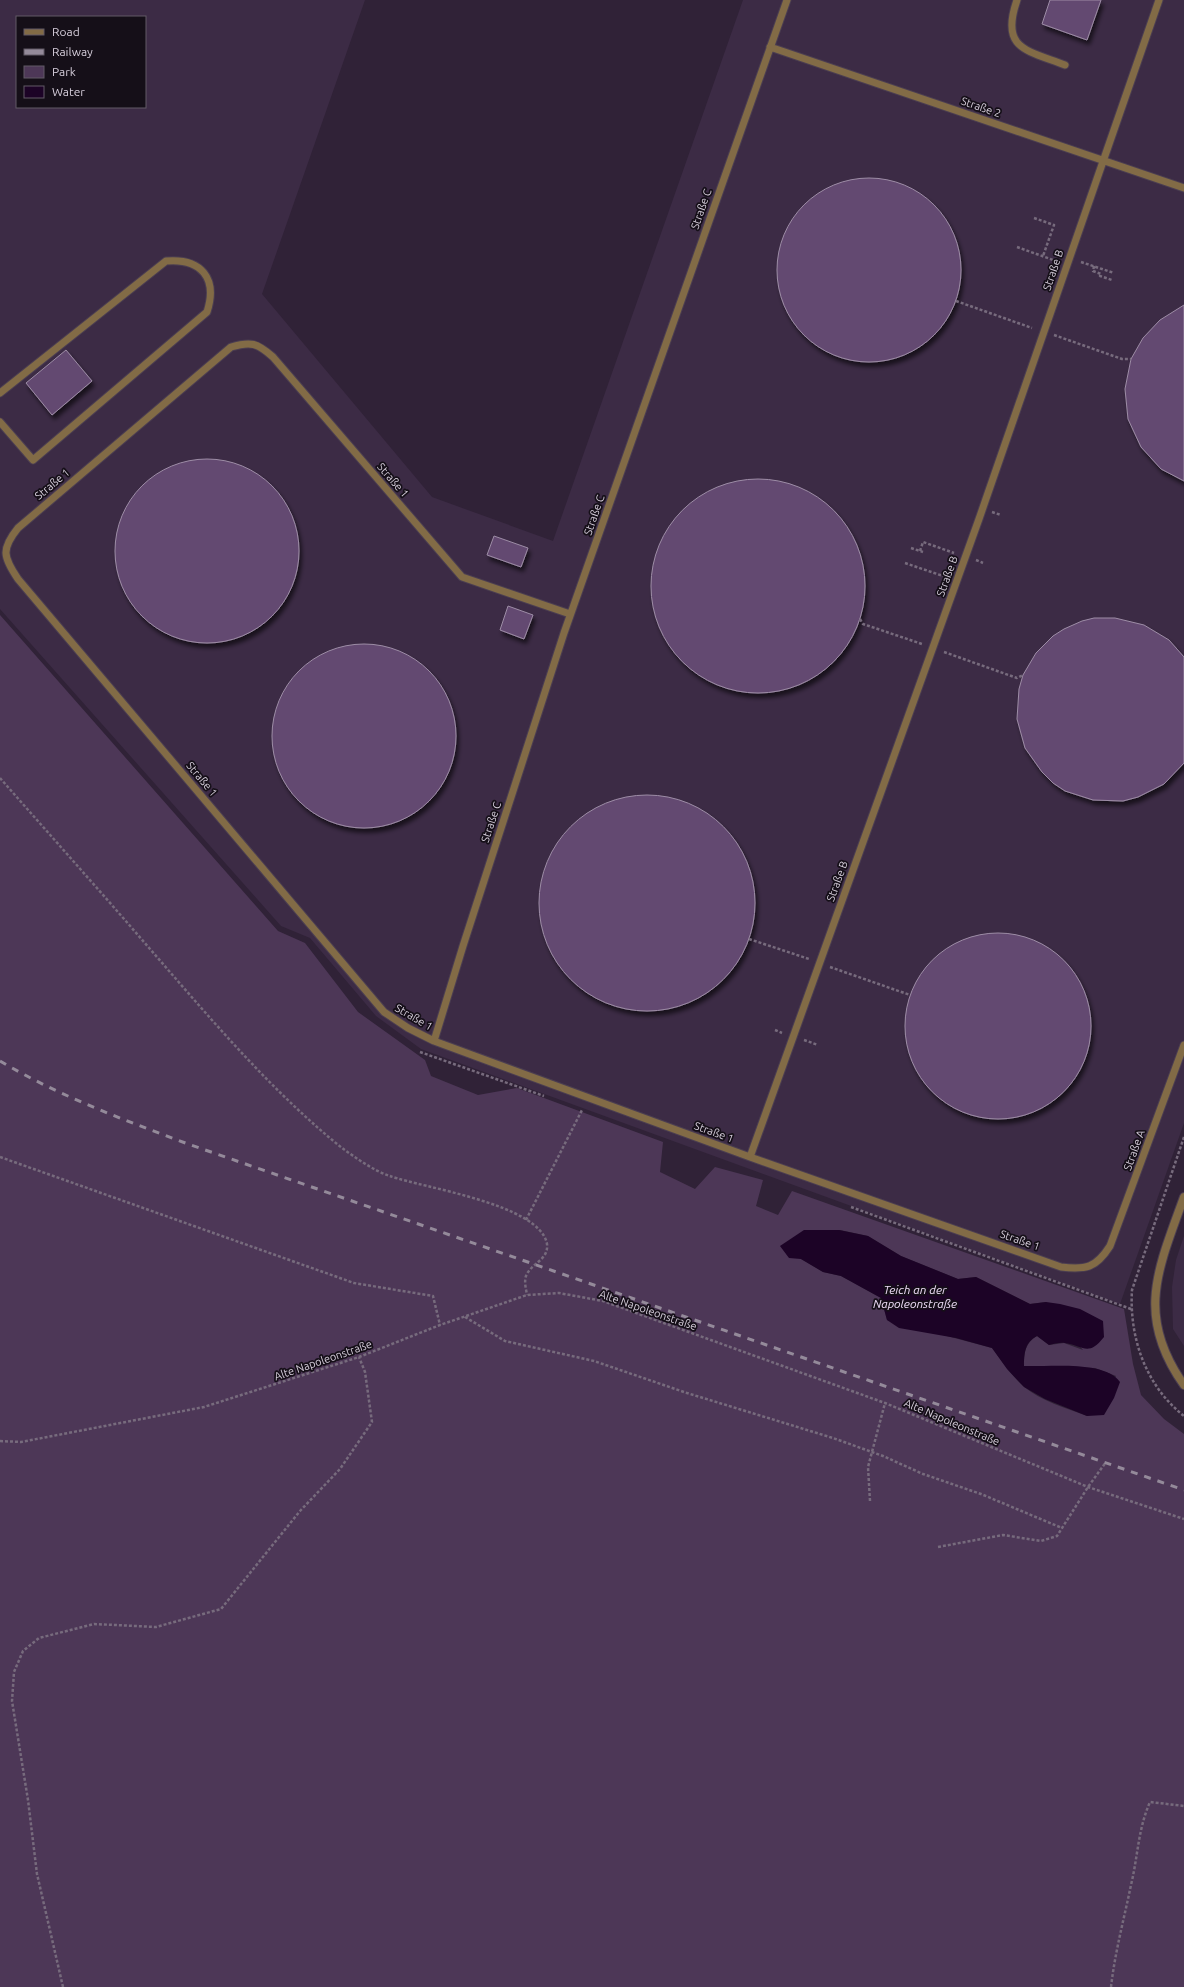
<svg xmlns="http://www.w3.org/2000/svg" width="1184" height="1987" viewBox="0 0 1184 1987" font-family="Ubuntu,sans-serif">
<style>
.built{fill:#3c2b45;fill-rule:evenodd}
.green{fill:#4d3757;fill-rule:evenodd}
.water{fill:#1c0326}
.building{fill:#644871;stroke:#9d8da6;filter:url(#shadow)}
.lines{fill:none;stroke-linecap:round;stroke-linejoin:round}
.lane-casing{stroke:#4b3e51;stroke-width:9}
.street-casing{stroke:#4b3e51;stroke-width:10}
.path{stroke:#776b7d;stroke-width:2.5;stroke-dasharray:3 2;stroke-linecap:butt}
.lane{stroke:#826b46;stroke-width:7}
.street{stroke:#826b46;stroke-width:8}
.rail{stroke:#948a9a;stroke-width:3;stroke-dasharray:7 7;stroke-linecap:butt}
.labels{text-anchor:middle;stroke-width:3.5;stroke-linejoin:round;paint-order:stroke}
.street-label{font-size:11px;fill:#d6cedb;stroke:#150f18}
.water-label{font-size:12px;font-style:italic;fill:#efddf8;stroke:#150f18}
</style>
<defs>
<filter id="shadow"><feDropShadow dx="2.5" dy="4.5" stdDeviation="2" flood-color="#0009"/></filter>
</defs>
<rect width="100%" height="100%" fill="#302237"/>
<!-- built -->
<path class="built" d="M 0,0 L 365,0 L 262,294 L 432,497 L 553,541 L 743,0 L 1184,0 L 1184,1123 L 1120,1304 L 421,1049 L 376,1016 L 310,938 L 281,926 L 0,609 ZM 17,17 L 145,17 L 145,107 L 17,107 Z
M 1184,1236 L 1184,1346 L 1173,1329 L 1172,1287 L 1176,1260 Z"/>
<!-- green -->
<path class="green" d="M 0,615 L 278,931 L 305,943 L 358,1012 L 425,1060 L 431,1076 L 478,1095 L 517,1088 L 663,1142 L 660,1172 L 695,1189 L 715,1167 L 763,1180 L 756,1206 L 778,1215 L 792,1191 L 1124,1309 L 1133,1364 L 1141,1395 L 1164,1419 L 1184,1434 L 1184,1987 L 0,1987 ZM 804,1230 L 840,1230 L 868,1236 L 901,1256 L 958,1279 L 976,1277 L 1030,1304 L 1046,1302 L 1083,1350 L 1064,1343 L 1049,1345 L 1037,1336 C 1025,1343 1024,1353 1024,1366 L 1095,1368 L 1116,1376 L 1087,1416 C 1066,1408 1041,1401 1023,1386 C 1011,1375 1002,1361 992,1348 L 887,1320 L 881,1298 L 841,1276 L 823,1272 L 801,1259 Z"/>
<!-- water -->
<path class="water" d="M 804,1230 L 839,1230 L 868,1236 L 901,1256 L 958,1279 L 976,1277 L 1030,1304 L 1046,1302 L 1060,1304 L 1080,1309 L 1103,1321 L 1104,1337 C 1088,1357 1084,1346 1065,1343 C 1060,1342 1054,1344 1049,1345 L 1037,1336 C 1025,1342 1024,1353 1024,1366 C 1049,1367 1105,1360 1120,1382 L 1114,1398 L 1104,1415 L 1087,1416 L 1045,1399 L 1024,1387 L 1007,1369 L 992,1348 L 956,1338 L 899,1328 L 887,1320 L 881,1298 L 841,1276 L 823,1272 L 801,1259 L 789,1258 L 780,1246 Z"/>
<!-- building -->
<path class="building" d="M 1050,0 L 1101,0 L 1087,40 L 1042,24 Z
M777 270a92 92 0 1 1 184 0a92 92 0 1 1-184 0Z
M 1184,305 L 1184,481 L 1161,469 L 1141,447 L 1128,419 L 1125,389 L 1131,359 L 1143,338 L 1160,320 Z
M 66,350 L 92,381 L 52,415 L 26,383 Z
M115 551a92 92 0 1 1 184 0a92 92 0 1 1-184 0Z
M651 586a107 107 0 1 1 214 0a107 107 0 1 1-214 0Z
M 494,536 L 528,548 L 521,567 L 487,555 Z
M 508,606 L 533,615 L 524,639 L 500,630 Z
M 1094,618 L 1115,618 L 1144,625 L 1169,640 L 1184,657 L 1184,763 L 1164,784 L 1138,797 L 1123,801 L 1093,800 L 1065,791 L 1053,783 L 1042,772 L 1025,748 L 1017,719 L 1019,689 L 1023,675 L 1036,653 L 1053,636 L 1064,629 L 1082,621 Z
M272 736a92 92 0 1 1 184 0a92 92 0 1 1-184 0Z
M539 903a108 108 0 1 1 216 0a108 108 0 1 1-216 0Z
M905 1026a93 93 0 1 1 186 0a93 93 0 1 1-186 0Z"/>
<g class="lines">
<!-- lane casing -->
<g class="lane-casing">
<path id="lane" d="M 1017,0 C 1000,49 1026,50 1065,65
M 770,47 L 1184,188
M 0,393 L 166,261 C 201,258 218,278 207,312 L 33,460 L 0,422
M 570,614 L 462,577 L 273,357 C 257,343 251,341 231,347 L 18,528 C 1,549 3,557 18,579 L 384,1012 L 408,1028 L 434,1041 L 750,1157 L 1061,1267 C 1086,1270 1096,1268 1110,1246 L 1184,1045
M 434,1041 L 463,946 L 564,633 L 787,0
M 750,1157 L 979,519 L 1159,0"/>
</g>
<!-- street casing -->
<g class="street-casing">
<path id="street" d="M 1184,1197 C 1158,1269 1135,1316 1184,1385"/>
</g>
<!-- path -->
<path class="path" d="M 1034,218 L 1054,225 L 1043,256
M 1017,247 L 1056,261
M 1081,262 L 1114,273
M 1094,266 L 1093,271 L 1101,274 L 1100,276 L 1112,280
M 956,301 L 1032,328
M 1054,335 L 1122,359 L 1131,359
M 992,512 L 1001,515
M 911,548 L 923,552
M 920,551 L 923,542 L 954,553
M 976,560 L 983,563
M 905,563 L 946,577
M 860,619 L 863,624 L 922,644
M 944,652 L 1017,678 L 1023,675
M 0,778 C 50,835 101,892 150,949 C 210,1018 271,1091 342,1148 C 356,1158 374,1171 390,1176 C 423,1188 540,1204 547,1244 C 549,1260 531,1263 526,1276 C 524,1282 526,1289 527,1295
M 749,939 L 809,959
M 830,967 L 910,995
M 775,1030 L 782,1033
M 804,1040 L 818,1045
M 420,1052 L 544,1096
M 1184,1137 L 1132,1290 C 1129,1338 1146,1386 1184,1416
M 0,1157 L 354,1283 L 433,1296 L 440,1325
M 851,1207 L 1131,1309
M 526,1220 L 582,1110
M 465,1317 L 505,1341 L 594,1361 L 687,1393 L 833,1438 L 883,1456 L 923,1474 L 981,1494 L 1062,1528
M 0,1441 L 21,1442 L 204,1407 L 359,1357 L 440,1325 L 527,1295 L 559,1293 L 603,1301 L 885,1403 L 1088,1487 L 1184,1519
M 870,1501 L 868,1467 L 885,1403
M 938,1547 L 1003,1535 L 1041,1541 L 1057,1536 L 1088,1487 L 1106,1462
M 63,1987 L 37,1874 L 28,1800 L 12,1701 L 14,1672 L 23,1651 L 39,1638 L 94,1624 L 156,1627 L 221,1609 L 300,1511 L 340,1469 L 372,1422 L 365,1372 L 359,1357
M 1111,1987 C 1115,1952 1124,1919 1131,1885 C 1138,1856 1138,1829 1150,1802 L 1184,1806"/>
<!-- lane -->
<use href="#lane" class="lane"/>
<!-- street -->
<use href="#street" class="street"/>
<!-- rail -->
<path class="rail" d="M 0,1061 C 59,1096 124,1120 188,1144 L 1184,1490"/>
</g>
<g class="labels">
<!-- street labels -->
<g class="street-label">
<text transform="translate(981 107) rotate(19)" y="4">Straße 2</text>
<text transform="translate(701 209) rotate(-71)" y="4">Straße C</text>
<text transform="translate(1053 270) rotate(-71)" y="4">Straße B</text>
<text transform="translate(393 480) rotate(49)" y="4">Straße 1</text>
<text transform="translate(52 484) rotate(-40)" y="4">Straße 1</text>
<text transform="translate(594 515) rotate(-71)" y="4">Straße C</text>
<text transform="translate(947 576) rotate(-70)" y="4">Straße B</text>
<text transform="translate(202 779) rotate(50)" y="4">Straße 1</text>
<text transform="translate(491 822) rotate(-72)" y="4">Straße C</text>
<text transform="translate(837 881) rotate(-70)" y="4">Straße B</text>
<text transform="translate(414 1017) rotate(30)" y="4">Straße 1</text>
<text transform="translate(714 1132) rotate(20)" y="4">Straße 1</text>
<text transform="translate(1134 1150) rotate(-70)" y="4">Straße A</text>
<text transform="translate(1020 1240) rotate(19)" y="4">Straße 1</text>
<text transform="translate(648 1310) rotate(19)" y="4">Alte Napoleonstraße</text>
<text transform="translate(323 1360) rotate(-19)" y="4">Alte Napoleonstraße</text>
<text transform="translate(952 1422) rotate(23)" y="4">Alte Napoleonstraße</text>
</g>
<!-- water labels -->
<g class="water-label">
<text x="915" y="1294">Teich an der<tspan x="915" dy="14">Napoleonstraße</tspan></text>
</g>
</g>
<!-- legend -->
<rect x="16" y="16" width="130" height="92" fill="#150f18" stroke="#625b66"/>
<rect x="24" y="29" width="20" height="6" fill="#826b46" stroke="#625b66"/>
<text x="52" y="36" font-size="12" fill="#d6cedb">Road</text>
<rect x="24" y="49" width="20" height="6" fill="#948a9a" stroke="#625b66"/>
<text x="52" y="56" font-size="12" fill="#d6cedb">Railway</text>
<rect x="24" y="66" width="20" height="12" fill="#4d3757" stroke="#625b66"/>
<text x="52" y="76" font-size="12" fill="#d6cedb">Park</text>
<rect x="24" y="86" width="20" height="12" fill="#1c0326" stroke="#625b66"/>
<text x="52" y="96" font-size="12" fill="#d6cedb">Water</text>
</svg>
